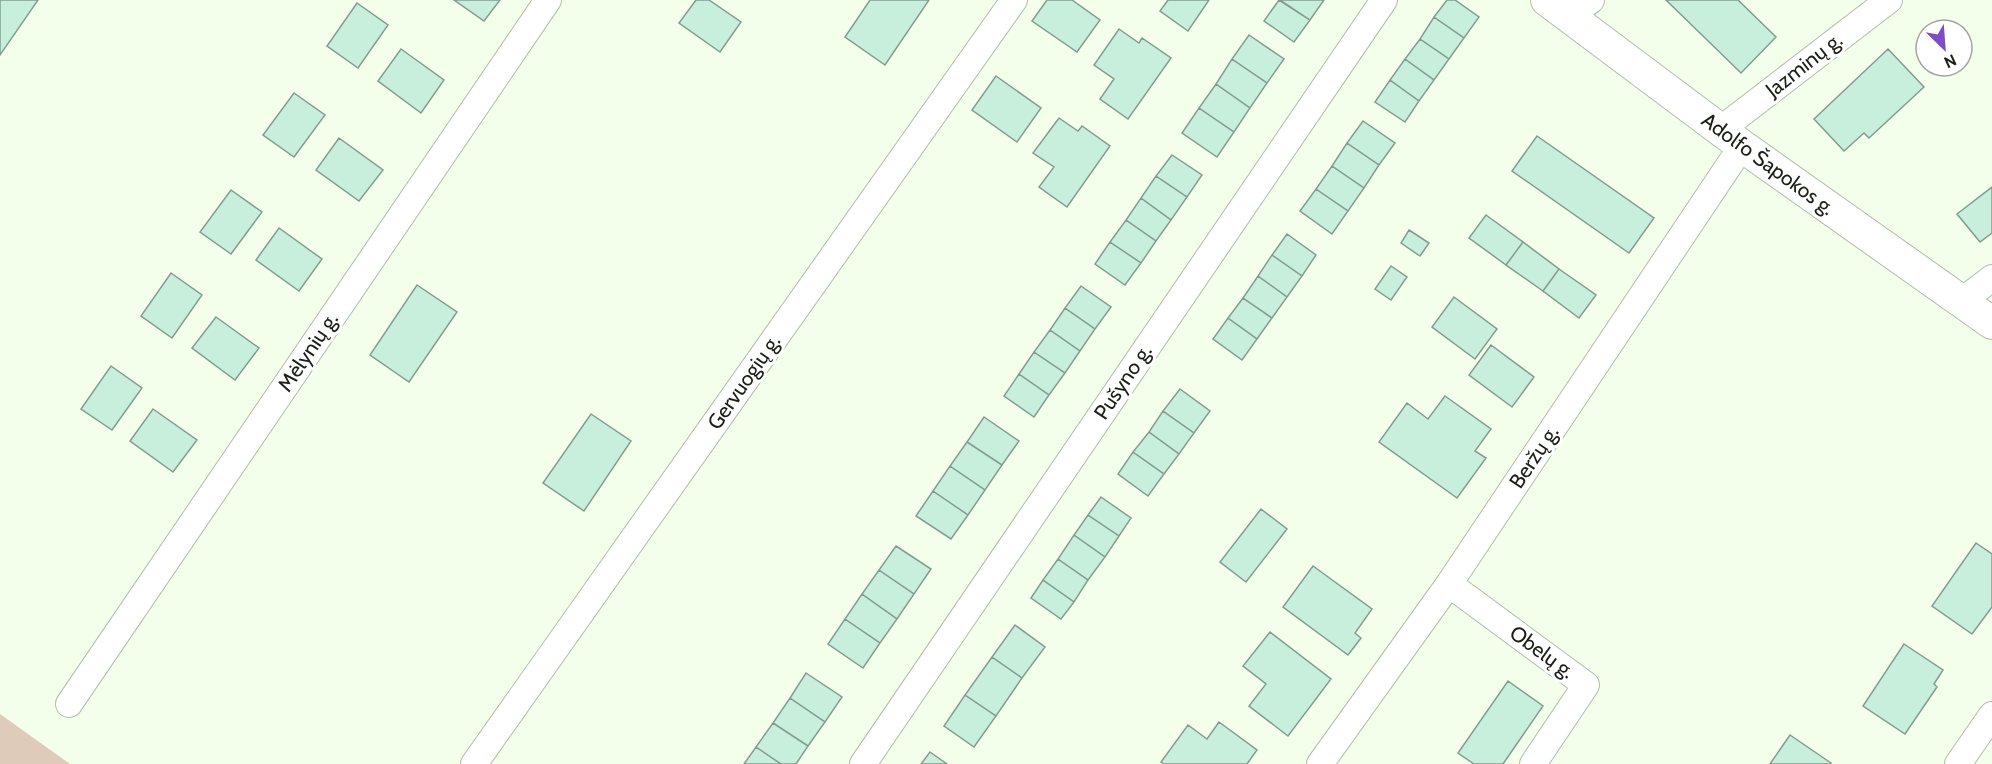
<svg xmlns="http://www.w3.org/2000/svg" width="1992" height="764" viewBox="0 0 1992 764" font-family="Cabin,sans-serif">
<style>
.green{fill:#dfcbb9}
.building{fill:#c8eedc;stroke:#829d90;stroke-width:1.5}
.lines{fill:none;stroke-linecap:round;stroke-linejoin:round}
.minor-casing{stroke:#b1bea7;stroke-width:28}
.tertiary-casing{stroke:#b1bea7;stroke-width:34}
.minor{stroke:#fff;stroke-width:26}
.tertiary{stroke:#fff;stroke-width:32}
.labels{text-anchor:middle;stroke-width:6;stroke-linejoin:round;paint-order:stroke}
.street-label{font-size:21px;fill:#1b2017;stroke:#fff}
</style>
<rect width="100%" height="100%" fill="#f4ffeb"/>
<!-- green -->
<path class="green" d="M 0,714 L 70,764 L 0,764 Z"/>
<!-- building -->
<path class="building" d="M 0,0 L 38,0 L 0,55 Z
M 454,0 L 500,0 L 484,21 Z
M 696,0 L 709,0 L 741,22 L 720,52 L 679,23 Z
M 870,0 L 929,0 L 885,65 L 845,37 Z
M 1047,0 L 1072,0 L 1100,20 L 1077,52 L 1032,21 Z
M 1168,0 L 1209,0 L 1188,31 L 1160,11 Z
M 1279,0 L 1310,20 L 1294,42 L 1264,21 Z
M 1280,0 L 1324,0 L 1310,20 Z
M 1447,0 L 1455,0 L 1479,17 L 1464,38 L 1434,17 Z
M 1666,0 L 1738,0 L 1776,37 L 1741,73 Z
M 357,3 L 388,25 L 358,68 L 327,46 Z
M 1434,17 L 1464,38 L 1449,59 L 1420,39 Z
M 1119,29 L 1139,43 L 1142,38 L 1171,58 L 1128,119 L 1100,99 L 1114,79 L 1094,65 Z
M 1249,35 L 1284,59 L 1267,83 L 1232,59 Z
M 1420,39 L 1449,59 L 1434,80 L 1405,59 Z
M 401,49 L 444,80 L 421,113 L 378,81 Z
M 1888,49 L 1924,87 L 1869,138 L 1864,133 L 1844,151 L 1814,119 Z
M 1232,59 L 1267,83 L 1250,108 L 1216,84 Z
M 1405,59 L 1434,80 L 1419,101 L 1390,80 Z
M 996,76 L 1041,108 L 1017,142 L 972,110 Z
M 1390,80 L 1419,101 L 1405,122 L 1375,102 Z
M 1216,84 L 1250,108 L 1234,132 L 1199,108 Z
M 294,93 L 325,115 L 294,157 L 263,135 Z
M 1199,108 L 1234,132 L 1217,157 L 1182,133 Z
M 1059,118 L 1078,131 L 1082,126 L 1110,146 L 1067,207 L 1039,187 L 1054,167 L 1033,153 Z
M 1363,121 L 1395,143 L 1379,165 L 1347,143 Z
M 1537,136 L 1654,218 L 1629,253 L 1512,171 Z
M 339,138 L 383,170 L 359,201 L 316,170 Z
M 1347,143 L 1379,165 L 1364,188 L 1332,166 Z
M 1172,155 L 1202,175 L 1187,197 L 1156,176 Z
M 1332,166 L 1364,188 L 1348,211 L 1316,189 Z
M 1156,176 L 1187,197 L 1171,220 L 1141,198 Z
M 1992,187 L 1992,233 L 1980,242 L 1957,214 Z
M 1316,189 L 1348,211 L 1332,234 L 1300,211 Z
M 231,190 L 262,212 L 231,254 L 200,232 Z
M 1141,198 L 1171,220 L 1156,241 L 1126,220 Z
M 1486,215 L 1523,242 L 1506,265 L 1469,238 Z
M 1126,220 L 1156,241 L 1141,263 L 1110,242 Z
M 279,228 L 322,259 L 299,291 L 256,260 Z
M 1409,230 L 1429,243 L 1420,256 L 1401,243 Z
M 1287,234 L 1316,255 L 1302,276 L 1272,255 Z
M 1110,242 L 1141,263 L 1125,285 L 1095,264 Z
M 1523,242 L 1559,269 L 1543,291 L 1506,265 Z
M 1272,255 L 1302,276 L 1287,297 L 1258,276 Z
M 1391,266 L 1407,277 L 1391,300 L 1375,289 Z
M 1559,269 L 1596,295 L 1579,318 L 1543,291 Z
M 171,273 L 202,295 L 172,338 L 141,316 Z
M 1258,276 L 1287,297 L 1272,318 L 1243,298 Z
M 417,285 L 457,312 L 409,382 L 370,355 Z
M 1081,286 L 1111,307 L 1095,329 L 1065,308 Z
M 1454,297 L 1497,329 L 1475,359 L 1432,327 Z
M 1243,298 L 1272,318 L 1257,339 L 1228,318 Z
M 1065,308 L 1095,329 L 1080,351 L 1050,330 Z
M 216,317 L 259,348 L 235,380 L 192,348 Z
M 1228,318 L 1257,339 L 1242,360 L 1213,339 Z
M 1050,330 L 1080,351 L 1065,373 L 1034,352 Z
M 1491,345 L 1534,377 L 1512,407 L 1469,375 Z
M 1034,352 L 1065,373 L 1049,395 L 1019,374 Z
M 111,366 L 142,388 L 112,430 L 81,409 Z
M 1019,374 L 1049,395 L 1034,417 L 1004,396 Z
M 1180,389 L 1210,411 L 1194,433 L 1163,411 Z
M 1445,396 L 1491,429 L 1475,451 L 1486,458 L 1457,498 L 1379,442 L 1407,403 L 1428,419 Z
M 153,409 L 197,440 L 173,472 L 130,441 Z
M 1163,411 L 1194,433 L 1179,454 L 1149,432 Z
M 591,414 L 631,441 L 584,511 L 543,483 Z
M 984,417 L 1019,441 L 1002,465 L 967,442 Z
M 1149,432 L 1179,454 L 1164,474 L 1133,452 Z
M 967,442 L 1002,465 L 985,490 L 950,466 Z
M 1133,452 L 1164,474 L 1148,496 L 1118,474 Z
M 950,466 L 985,490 L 968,515 L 933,491 Z
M 933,491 L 968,515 L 951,539 L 916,516 Z
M 1101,497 L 1131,518 L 1119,536 L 1088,515 Z
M 1261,509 L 1287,529 L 1246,582 L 1220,562 Z
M 1088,515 L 1119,536 L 1105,557 L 1074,535 Z
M 1074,535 L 1105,557 L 1088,580 L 1058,559 Z
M 1976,543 L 1992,554 L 1992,607 L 1972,634 L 1932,606 Z
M 896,546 L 931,569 L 914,594 L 879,570 Z
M 1058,559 L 1088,580 L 1074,602 L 1043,580 Z
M 1313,566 L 1372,609 L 1355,633 L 1361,638 L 1348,655 L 1283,607 Z
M 879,570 L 914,594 L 897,619 L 862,594 Z
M 1043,580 L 1074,602 L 1061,619 L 1031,598 Z
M 862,594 L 897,619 L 880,643 L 845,619 Z
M 845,619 L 880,643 L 863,668 L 828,644 Z
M 1015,625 L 1045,647 L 1022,678 L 992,657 Z
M 1270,632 L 1331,679 L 1288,736 L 1249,706 L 1266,684 L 1243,666 Z
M 1904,644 L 1943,670 L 1934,684 L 1937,687 L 1905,734 L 1863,706 Z
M 992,657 L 1022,678 L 996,716 L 965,695 Z
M 806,673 L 842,697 L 825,722 L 790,698 Z
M 1508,681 L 1543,706 L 1503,764 L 1474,764 L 1458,753 Z
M 965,695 L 996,716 L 974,747 L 944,726 Z
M 790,698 L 825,722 L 808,746 L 773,723 Z
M 1219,722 L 1257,750 L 1247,764 L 1164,764 L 1161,762 L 1188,725 L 1207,739 Z
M 773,723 L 808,746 L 796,764 L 781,764 L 756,747 Z
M 1790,735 L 1831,763 L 1830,764 L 1770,764 Z
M 756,747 L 781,764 L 744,764 Z
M 930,752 L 947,764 L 921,764 Z"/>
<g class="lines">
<!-- minor casing -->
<g class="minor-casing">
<path id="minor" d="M 1570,16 L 1591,0
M 1720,130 L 1889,0
M 1962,301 L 1992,278
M 1449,584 L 1586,685 L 1533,764
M 69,704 L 548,0
M 474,764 L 1014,0
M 863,764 L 1384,0
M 1320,764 L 1449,584 L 1742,146
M 1958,764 L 1992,715"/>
</g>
<!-- tertiary casing -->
<g class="tertiary-casing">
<path id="tertiary" d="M 1547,0 L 1742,146 L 1992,323"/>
</g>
<!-- minor -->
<use href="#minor" class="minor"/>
<!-- tertiary -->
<use href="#tertiary" class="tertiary"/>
</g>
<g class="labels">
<!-- street labels -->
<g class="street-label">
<text transform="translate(1804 65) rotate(-38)" y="7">Jazminų g.</text>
<text transform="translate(1768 164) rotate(36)" y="7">Adolfo Šapokos g.</text>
<text transform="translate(308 352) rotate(-56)" y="7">Mėlynių g.</text>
<text transform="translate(744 382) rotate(-55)" y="7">Gervuogių g.</text>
<text transform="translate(1123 382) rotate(-56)" y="7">Pušyno g.</text>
<text transform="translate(1534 457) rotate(-56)" y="7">Beržų g.</text>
<text transform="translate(1542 652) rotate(36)" y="7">Obelų g.</text>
</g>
</g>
<!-- north arrow -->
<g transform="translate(1944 48) rotate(155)"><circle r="28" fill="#ffffff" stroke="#a4a6a2" stroke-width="1.5"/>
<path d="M0-4.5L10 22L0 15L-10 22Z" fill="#7e4cc4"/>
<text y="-9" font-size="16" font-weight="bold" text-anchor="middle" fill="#1b2017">N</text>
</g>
</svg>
